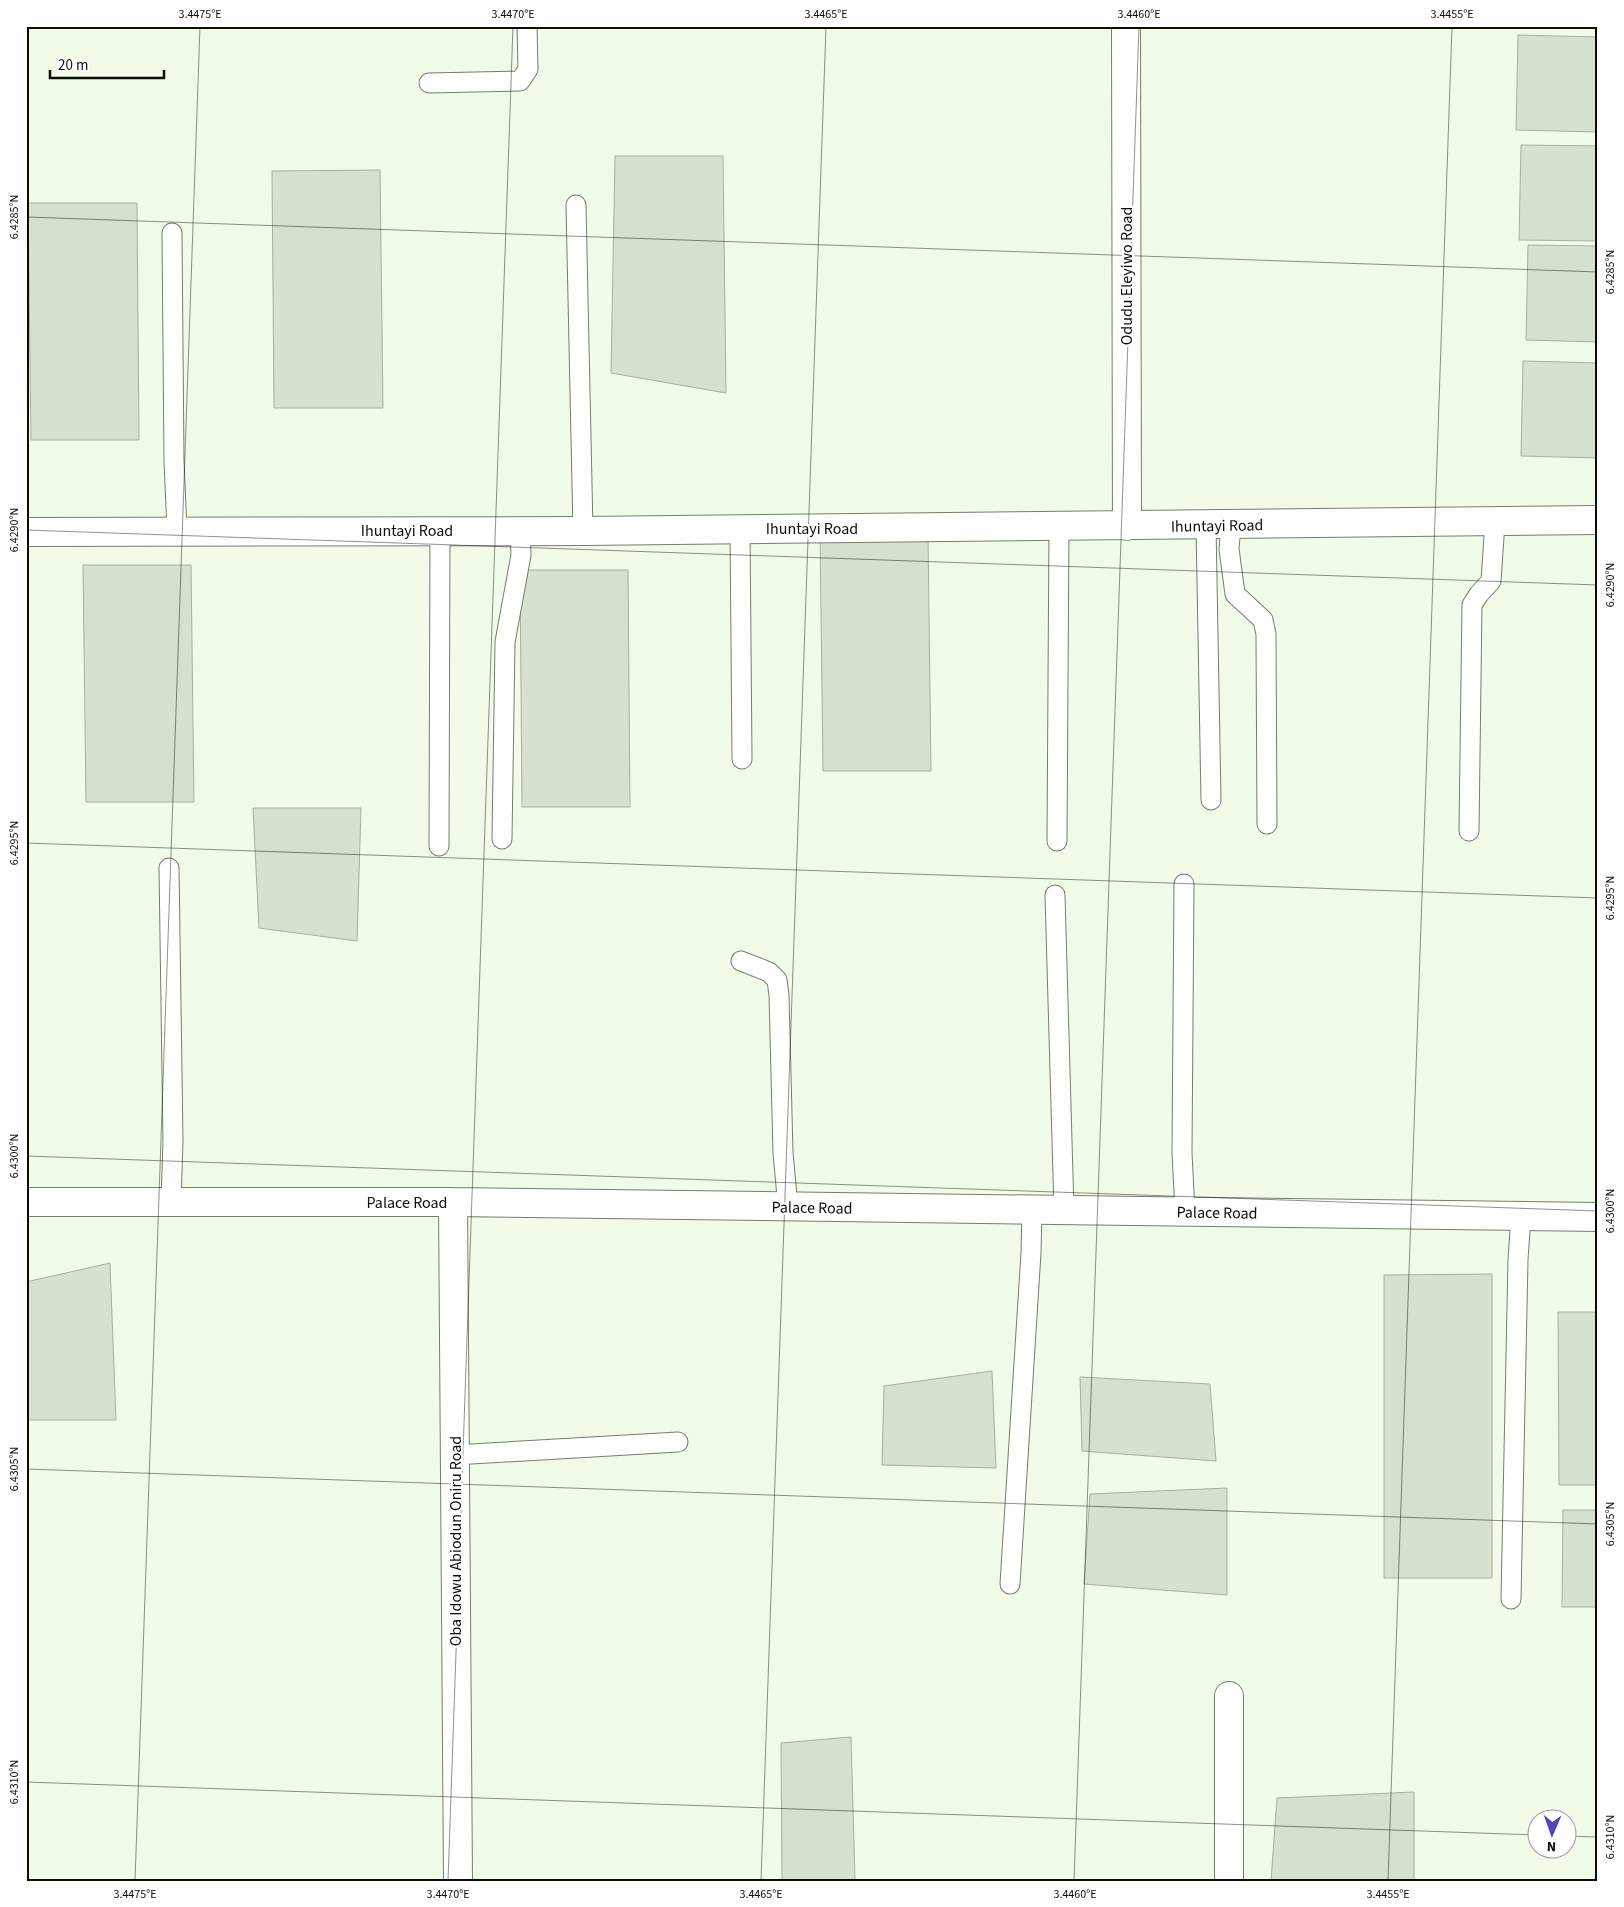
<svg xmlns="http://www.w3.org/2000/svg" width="1624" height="1907" viewBox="0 0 1624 1907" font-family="'Source Sans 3',sans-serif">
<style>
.building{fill:#d6e1ce;stroke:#a6b09e}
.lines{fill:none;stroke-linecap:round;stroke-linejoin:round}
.lane-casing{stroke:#747e6d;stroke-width:21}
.street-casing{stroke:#747e6d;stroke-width:30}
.lane{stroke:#fff;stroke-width:19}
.street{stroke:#fff;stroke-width:28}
.ticks{fill:none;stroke:#0a0e07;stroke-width:1;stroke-opacity:0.45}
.labels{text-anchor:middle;stroke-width:4.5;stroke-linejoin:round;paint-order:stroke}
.street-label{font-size:16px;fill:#0a0e07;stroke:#fff}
.neatline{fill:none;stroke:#0a0e07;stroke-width:2}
.ticks-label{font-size:12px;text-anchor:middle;fill:#0a0e07}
</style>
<rect width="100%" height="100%" fill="#f0fbe8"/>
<!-- building -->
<path class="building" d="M 1518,35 L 1598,37 L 1598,132 L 1516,130 Z
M 1521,145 L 1598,146 L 1598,241 L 1519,240 Z
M 615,156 L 723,156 L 726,393 L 611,373 Z
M 380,170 L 383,408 L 274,408 L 272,171 Z
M 28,203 L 137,203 L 139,440 L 31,440 Z
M 1528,245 L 1598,246 L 1598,342 L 1526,340 Z
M 1523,361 L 1598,363 L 1598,458 L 1521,456 Z
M 820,534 L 928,534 L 931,771 L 823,771 Z
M 83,565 L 191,565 L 194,802 L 86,802 Z
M 520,570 L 628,570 L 630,807 L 522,807 Z
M 253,808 L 361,808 L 357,941 L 259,928 Z
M 110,1263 L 116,1420 L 26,1420 L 26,1282 Z
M 1492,1274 L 1492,1578 L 1384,1578 L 1384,1275 Z
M 1558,1312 L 1598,1312 L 1598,1485 L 1559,1485 Z
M 992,1371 L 996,1468 L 882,1465 L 884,1386 Z
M 1080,1377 L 1210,1384 L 1216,1461 L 1082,1451 Z
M 1227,1488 L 1227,1595 L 1084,1584 L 1090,1494 Z
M 1563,1510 L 1598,1510 L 1598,1607 L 1562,1607 Z
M 851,1737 L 855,1881 L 782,1881 L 781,1743 Z
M 1414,1792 L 1414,1881 L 1271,1881 L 1277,1798 Z"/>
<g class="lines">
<!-- lane casing -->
<g class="lane-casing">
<path id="lane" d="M 429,83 L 520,81 L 528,69 L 527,26
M 576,205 L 583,531
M 172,233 L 174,461 L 177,531
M 1206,525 L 1211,800
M 1231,525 L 1229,549 L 1235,594 L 1263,620 L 1266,634 L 1267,824
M 740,529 L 742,759
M 1469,831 L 1472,605 L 1479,594 L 1491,581 L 1495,522
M 502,839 L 505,642 L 521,555 L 520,530
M 1057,841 L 1059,527
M 439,846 L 440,530
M 169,868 L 173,1141 L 171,1202
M 1184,884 L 1182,1153 L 1185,1212
M 1055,895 L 1064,1211
M 741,961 L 769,972 L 777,980 L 779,995 L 783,1153 L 788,1207
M 454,1455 L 678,1442
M 1010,1584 L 1031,1253 L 1032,1210
M 1511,1599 L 1518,1259 L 1521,1216"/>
</g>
<!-- street casing -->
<g class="street-casing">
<path id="street" d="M 1126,26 L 1127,526
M 26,532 L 583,531 L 1598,520
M 26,1202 L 453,1202 L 1598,1217
M 453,1202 L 458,1881
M 1229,1881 L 1229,1696"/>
</g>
<!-- lane -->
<use href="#lane" class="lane"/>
<!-- street -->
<use href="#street" class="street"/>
</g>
<!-- ticks -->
<path class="ticks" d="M 26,217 L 1598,272M 26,530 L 1598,585M 26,843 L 1598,898M 26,1156 L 1598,1211M 26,1469 L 1598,1524M 26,1782 L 1536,1835M 1566,1836 L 1598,1837M 135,1881 L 200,26M 448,1881 L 513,26M 761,1881 L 826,26M 1074,1881 L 1139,26M 1388,1881 L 1452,26"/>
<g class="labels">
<!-- street labels -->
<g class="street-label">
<text transform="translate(1126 276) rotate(-90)" y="6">Odudu Eleyiwo Road</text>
<text transform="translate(1217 525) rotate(-1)" y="6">Ihuntayi Road</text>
<text x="812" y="534">Ihuntayi Road</text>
<text x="407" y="536">Ihuntayi Road</text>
<text x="407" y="1208">Palace Road</text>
<text transform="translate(812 1207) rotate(1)" y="6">Palace Road</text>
<text transform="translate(1217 1212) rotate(1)" y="6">Palace Road</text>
<text transform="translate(455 1541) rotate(-90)" y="6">Oba Idowu Abiodun Oniru Road</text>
</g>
</g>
<!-- border -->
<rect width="1624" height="1907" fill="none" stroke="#ffffff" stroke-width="55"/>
<!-- north arrow -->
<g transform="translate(1552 1834) rotate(182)"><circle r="24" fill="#ffffff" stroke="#9d9f9c"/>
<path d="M0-4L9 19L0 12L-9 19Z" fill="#5145bc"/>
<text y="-8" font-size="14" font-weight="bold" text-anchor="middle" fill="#0a0e07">N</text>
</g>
<!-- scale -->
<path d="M50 70v8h114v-8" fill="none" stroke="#0a0e07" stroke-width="2.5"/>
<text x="58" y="70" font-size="15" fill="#0a0e07" stroke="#ffffff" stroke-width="4" paint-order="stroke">20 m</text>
<rect x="28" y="28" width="1568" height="1852" class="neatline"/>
<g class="ticks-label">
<text x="200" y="18">3.4475°E</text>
<text x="513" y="18">3.4470°E</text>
<text x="826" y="18">3.4465°E</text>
<text x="1139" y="18">3.4460°E</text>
<text x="1452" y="18">3.4455°E</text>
<text transform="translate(14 217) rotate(-90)" y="4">6.4285°N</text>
<text transform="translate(1610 272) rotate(-90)" y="4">6.4285°N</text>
<text transform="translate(14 530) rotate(-90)" y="4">6.4290°N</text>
<text transform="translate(1610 585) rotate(-90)" y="4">6.4290°N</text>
<text transform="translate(14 843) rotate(-90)" y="4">6.4295°N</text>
<text transform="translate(1610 898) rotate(-90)" y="4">6.4295°N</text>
<text transform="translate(14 1156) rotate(-90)" y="4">6.4300°N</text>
<text transform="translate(1610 1211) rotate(-90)" y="4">6.4300°N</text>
<text transform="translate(14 1469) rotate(-90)" y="4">6.4305°N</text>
<text transform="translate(1610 1524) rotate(-90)" y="4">6.4305°N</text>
<text transform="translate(14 1782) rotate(-90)" y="4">6.4310°N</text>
<text transform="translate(1610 1837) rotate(-90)" y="4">6.4310°N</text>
<text x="135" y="1898">3.4475°E</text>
<text x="448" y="1898">3.4470°E</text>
<text x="761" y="1898">3.4465°E</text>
<text x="1075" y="1898">3.4460°E</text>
<text x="1388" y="1898">3.4455°E</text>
</g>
</svg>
